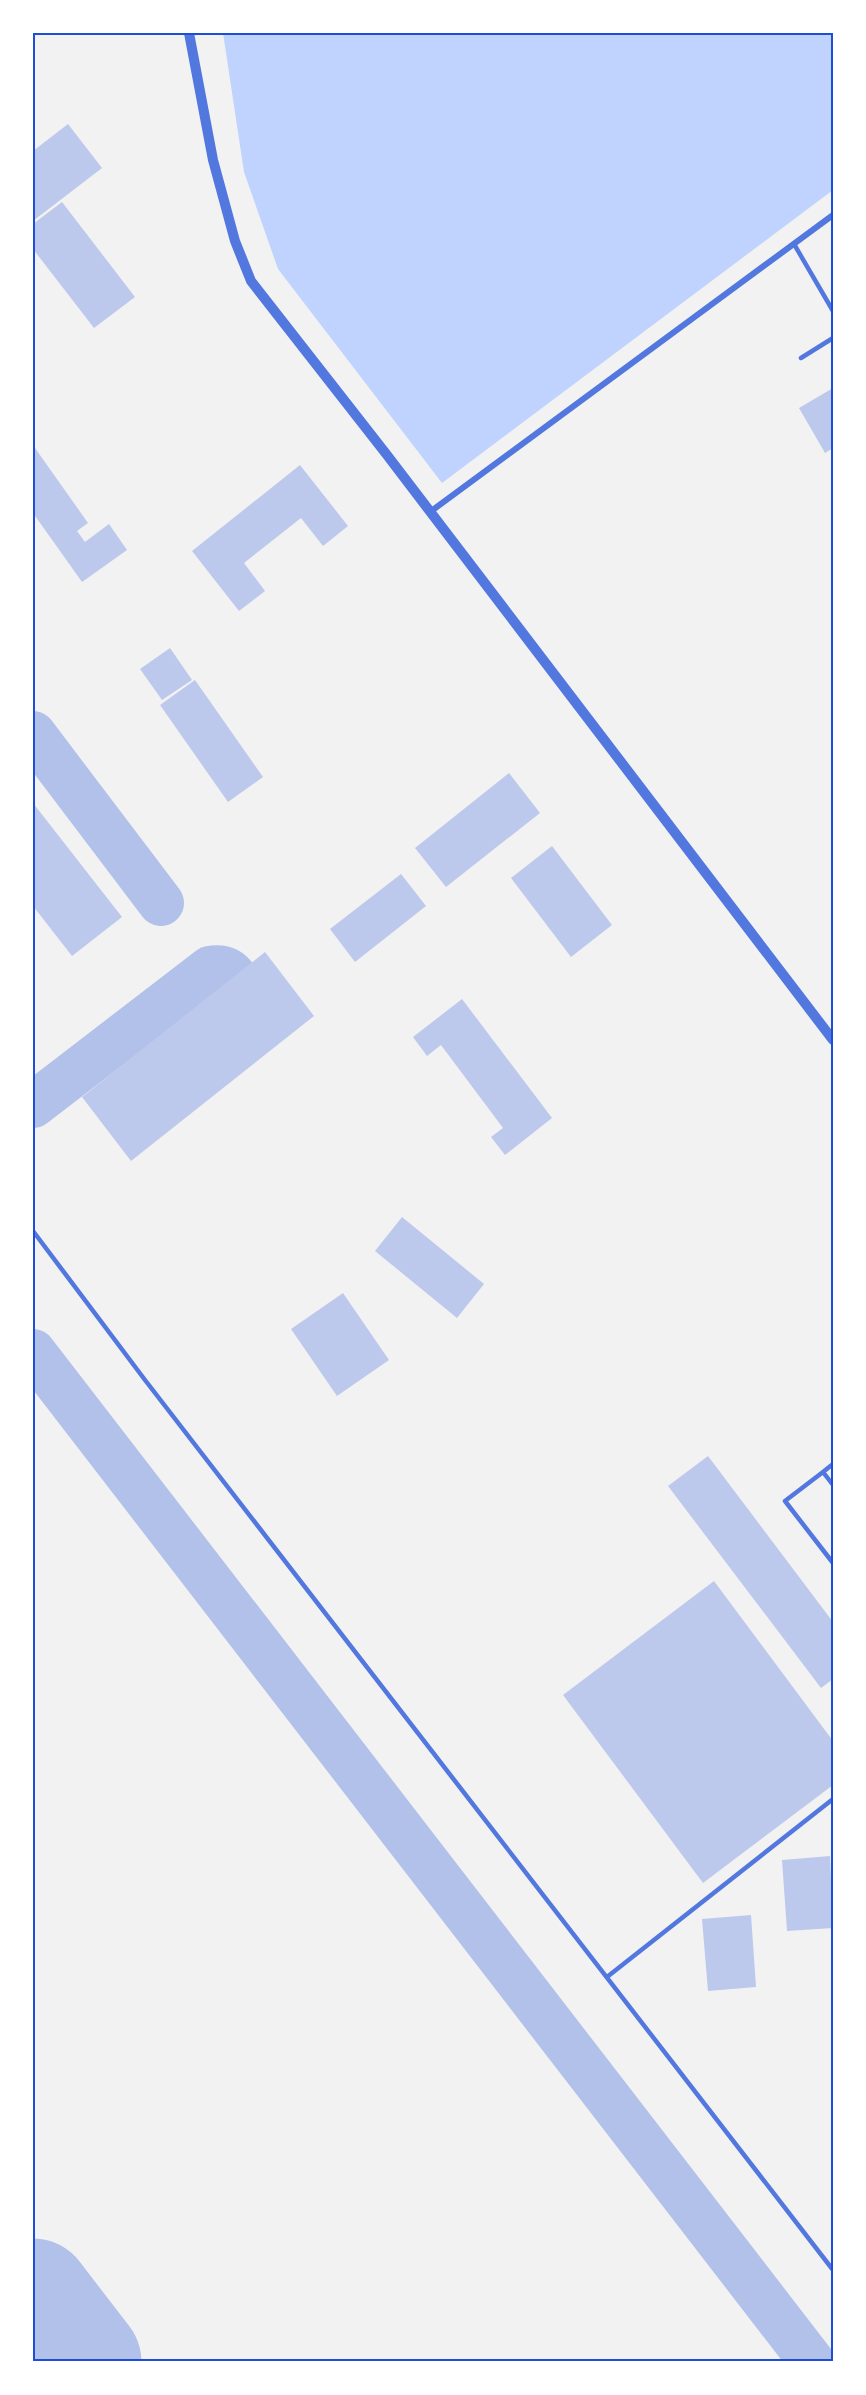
<svg xmlns="http://www.w3.org/2000/svg" width="866" height="2395" viewBox="0 0 866 2395" font-family="Karla,sans-serif">
<style>
.water{fill:#bfd3fe}
.lines{fill:none;stroke-linecap:round;stroke-linejoin:round}
.taxiway{stroke:#b2c1ea;stroke-width:46}
.runway{stroke:#b2c1ea;stroke-width:117}
.building{fill:#bdc9ec}
.service{stroke:#5277de;stroke-width:4.5}
.minor{stroke:#5277de;stroke-width:6}
.tertiary{stroke:#5277de;stroke-width:10}
.neatline{fill:none;stroke:#1d4ed8;stroke-width:2}
</style>
<rect width="100%" height="100%" fill="#f2f2f2"/>
<!-- water -->
<path class="water" d="M 223,33 L 833,33 L 833,190 L 442,483 L 278,269 L 244,172 Z"/>
<g class="lines">
<!-- taxiway -->
<path class="taxiway" d="M 33,734 L 161,903
M 33,1105 L 210,969 C 221,967 228,968 235,978
M 33,1352 L 812,2362"/>
<!-- runway -->
<path class="runway" d="M 33,2297 L 83,2362"/>
</g>
<!-- building -->
<path class="building" d="M 68,124 L 102,168 L 33,221 L 33,151 Z
M 62,202 L 135,297 L 94,328 L 33,249 L 33,224 Z
M 833,388 L 833,448 L 825,453 L 799,408 Z
M 35,448 L 88,523 L 77,531 L 85,542 L 109,524 L 127,550 L 82,582 L 33,513 L 33,450 Z
M 300,465 L 348,526 L 323,546 L 301,518 L 244,563 L 265,591 L 239,611 L 192,551 Z
M 170,648 L 192,680 L 162,700 L 140,669 Z
M 195,680 L 263,777 L 228,802 L 160,705 Z
M 509,773 L 540,813 L 446,887 L 415,848 Z
M 33,803 L 122,917 L 72,956 L 33,906 Z
M 552,846 L 612,925 L 571,957 L 511,878 Z
M 401,874 L 426,906 L 355,962 L 330,929 Z
M 265,952 L 314,1016 L 131,1161 L 82,1097 Z
M 462,999 L 552,1118 L 505,1155 L 491,1137 L 503,1128 L 441,1045 L 427,1056 L 413,1037 Z
M 402,1217 L 484,1284 L 457,1318 L 375,1251 Z
M 343,1293 L 389,1360 L 337,1396 L 291,1329 Z
M 708,1456 L 833,1622 L 833,1679 L 821,1688 L 668,1486 Z
M 714,1581 L 833,1741 L 833,1785 L 703,1883 L 563,1695 Z
M 830,1856 L 833,1928 L 787,1931 L 782,1860 Z
M 751,1915 L 756,1987 L 708,1991 L 702,1919 Z"/>
<g class="lines">
<!-- service -->
<path class="service" d="M 794,244 L 833,311
M 801,358 L 833,338
M 33,1231 L 145,1380 L 833,2270
M 833,1464 L 823,1472 L 833,1485
M 823,1472 L 785,1501 L 833,1563
M 607,1977 L 833,1799"/>
<!-- minor -->
<path class="minor" d="M 430,512 L 833,215"/>
<!-- tertiary -->
<path class="tertiary" d="M 189,33 L 213,160 L 235,241 L 251,281 L 387,455 L 833,1040"/>
</g>
<!-- border -->
<rect width="866" height="2395" fill="none" stroke="#ffffff" stroke-width="69"/>
<rect x="34" y="34" width="798" height="2326" class="neatline"/>
</svg>
